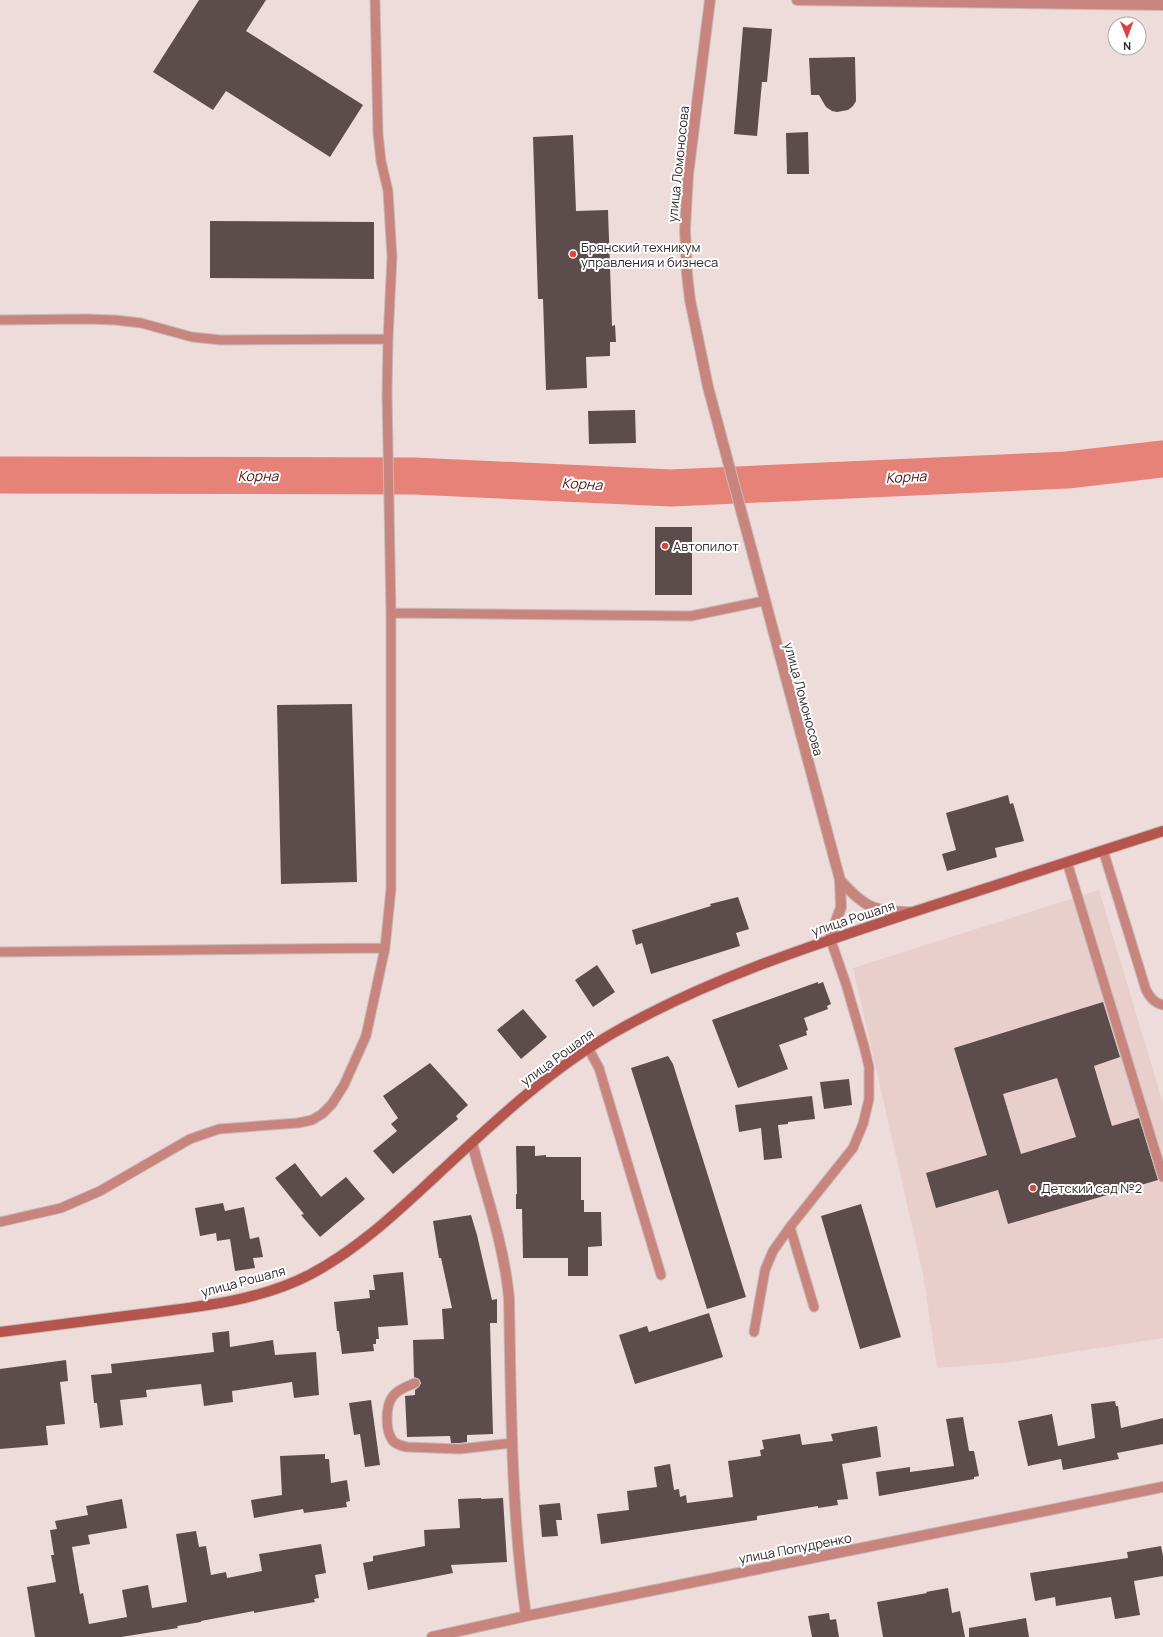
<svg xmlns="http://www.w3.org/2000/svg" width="1163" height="1637" viewBox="0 0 1163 1637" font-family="Manrope,sans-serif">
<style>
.built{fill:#e9cfcb}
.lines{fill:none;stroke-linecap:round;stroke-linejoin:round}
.river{stroke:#e78279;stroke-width:37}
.building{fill:#5c4d4c;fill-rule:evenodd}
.service-casing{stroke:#c8b9b7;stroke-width:11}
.minor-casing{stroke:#c8b9b7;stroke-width:12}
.secondary-casing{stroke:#c8b9b7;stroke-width:12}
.service{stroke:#c8857e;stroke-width:9}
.minor{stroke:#c8857e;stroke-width:10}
.secondary{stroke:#b5554e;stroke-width:10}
.poi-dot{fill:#d54642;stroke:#fff;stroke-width:1.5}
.labels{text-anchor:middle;stroke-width:4;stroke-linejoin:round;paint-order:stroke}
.street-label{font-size:13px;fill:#322b2a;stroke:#fff}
.poi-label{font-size:13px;fill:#322b2a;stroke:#fff;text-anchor:start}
.water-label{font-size:14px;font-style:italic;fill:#501110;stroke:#fff}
</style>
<rect width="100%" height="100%" fill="#eedcda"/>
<!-- built -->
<path class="built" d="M 1099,890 L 1163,1103 L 1163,1338 L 1003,1363 L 937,1368 L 923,1274 L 853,968 Z"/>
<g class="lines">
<!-- river -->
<path class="river" d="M 0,475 L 414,476 L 671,488 L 1067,470 L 1163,459"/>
</g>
<!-- building -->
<path class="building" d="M 199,0 L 266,0 L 246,31 L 363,105 L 330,157 L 226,91 L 213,110 L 153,72 Z
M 743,27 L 772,29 L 767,82 L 762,82 L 757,136 L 734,134 Z
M 855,57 L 856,101 L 853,106 L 848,110 L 837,112 L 832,111 L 826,107 L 819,95 L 811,95 L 809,58 Z
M 808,132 L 809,174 L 787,174 L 786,133 Z
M 573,135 L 576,211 L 608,210 L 612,326 L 615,325 L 616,342 L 610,342 L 610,356 L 586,357 L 587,388 L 546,390 L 543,299 L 538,299 L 533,137 Z
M 210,221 L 374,222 L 374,279 L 210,278 Z
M 635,410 L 636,443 L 589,444 L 588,411 Z
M 655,527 L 692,527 L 692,595 L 655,595 Z
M 352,704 L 357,882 L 281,884 L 277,705 Z
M 1008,795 L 1010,804 L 1013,803 L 1024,841 L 995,848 L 997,857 L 947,871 L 942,854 L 956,850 L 946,813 Z
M 738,897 L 749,929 L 736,933 L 740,946 L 651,974 L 642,943 L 636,945 L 632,930 L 711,906 L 710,904 Z
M 597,965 L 615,992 L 593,1007 L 575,980 Z
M 818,982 L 818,984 L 823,982 L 831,1004 L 827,1006 L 828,1009 L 804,1018 L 808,1030 L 806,1031 L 807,1035 L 779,1045 L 788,1069 L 738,1088 L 712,1020 Z
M 1103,1002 L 1120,1057 L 1094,1066 L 1112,1126 L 1139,1118 L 1158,1180 L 1008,1224 L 998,1190 L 936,1208 L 926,1173 L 987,1155 L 954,1048 ZM 1057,1078 L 1076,1137 L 1021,1154 L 1003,1094 Z
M 523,1009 L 547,1037 L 521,1059 L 497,1030 Z
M 668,1056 L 673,1064 L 746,1297 L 707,1309 L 631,1068 Z
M 430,1063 L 468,1105 L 456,1116 L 458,1119 L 393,1174 L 373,1151 L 397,1131 L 391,1124 L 398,1118 L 383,1096 Z
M 849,1079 L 852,1105 L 824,1109 L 820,1082 Z
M 812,1096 L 815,1119 L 788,1122 L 788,1124 L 778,1125 L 782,1158 L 764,1160 L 761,1128 L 739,1132 L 735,1105 Z
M 516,1146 L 535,1146 L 535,1156 L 546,1155 L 546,1157 L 581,1157 L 581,1200 L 584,1200 L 584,1212 L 601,1212 L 602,1246 L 588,1247 L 588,1276 L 568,1276 L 568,1258 L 523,1258 L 522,1209 L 516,1209 L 516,1194 L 517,1194 Z
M 295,1163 L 321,1197 L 346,1177 L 365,1199 L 320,1237 L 301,1215 L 304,1214 L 275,1178 Z
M 223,1203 L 225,1211 L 244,1207 L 250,1239 L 259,1237 L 263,1257 L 253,1258 L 255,1268 L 235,1271 L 230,1239 L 217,1241 L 216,1233 L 200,1236 L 195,1208 Z
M 861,1204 L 901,1337 L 860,1349 L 821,1216 Z
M 471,1215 L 477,1235 L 492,1300 L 497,1299 L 497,1323 L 490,1323 L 493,1434 L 467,1435 L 467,1442 L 460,1443 L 451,1443 L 450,1436 L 407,1437 L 405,1396 L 415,1395 L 415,1390 L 419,1387 L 421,1383 L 419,1379 L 414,1377 L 413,1340 L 444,1339 L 442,1309 L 452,1308 L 441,1258 L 439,1258 L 433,1221 Z
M 403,1272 L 408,1325 L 378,1327 L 379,1339 L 376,1339 L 376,1344 L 373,1344 L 374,1351 L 342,1354 L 339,1331 L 337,1331 L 334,1302 L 370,1298 L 369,1290 L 375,1290 L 373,1275 Z
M 709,1313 L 723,1357 L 635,1384 L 619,1335 L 647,1326 L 649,1332 Z
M 229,1331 L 230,1347 L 273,1340 L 275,1355 L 316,1352 L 319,1395 L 294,1398 L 292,1382 L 232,1391 L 233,1402 L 204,1406 L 201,1384 L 146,1390 L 147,1397 L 120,1400 L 123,1425 L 100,1428 L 97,1403 L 94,1403 L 91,1375 L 112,1373 L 111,1364 L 214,1352 L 212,1333 Z
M 66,1360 L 68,1381 L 60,1382 L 65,1424 L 46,1426 L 48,1445 L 0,1449 L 0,1369 Z
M 371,1400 L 380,1465 L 365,1467 L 360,1434 L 354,1435 L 349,1403 Z
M 1115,1401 L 1116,1406 L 1118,1406 L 1121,1428 L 1163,1418 L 1163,1444 L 1117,1453 L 1119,1459 L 1063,1470 L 1061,1459 L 1028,1466 L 1018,1421 L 1052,1414 L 1058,1446 L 1095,1438 L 1091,1404 Z
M 963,1417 L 969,1451 L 974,1451 L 979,1476 L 974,1477 L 974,1479 L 879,1496 L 876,1472 L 910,1467 L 910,1472 L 954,1466 L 946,1419 Z
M 877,1426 L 881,1457 L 842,1464 L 848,1499 L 837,1500 L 838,1505 L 818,1508 L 818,1506 L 757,1516 L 757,1520 L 601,1544 L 597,1514 L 629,1510 L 627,1491 L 657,1487 L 654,1467 L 670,1464 L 674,1490 L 679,1489 L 680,1497 L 686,1495 L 687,1503 L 733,1497 L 728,1461 L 761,1456 L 760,1450 L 764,1449 L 762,1440 L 800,1434 L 802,1445 L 833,1441 L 831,1434 Z
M 325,1454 L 325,1459 L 329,1459 L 331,1483 L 347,1480 L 350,1501 L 346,1502 L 347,1507 L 304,1513 L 303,1509 L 254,1518 L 251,1500 L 282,1495 L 280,1456 Z
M 481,1498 L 481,1499 L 503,1498 L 507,1562 L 451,1565 L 453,1573 L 368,1590 L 363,1563 L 373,1561 L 373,1556 L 425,1546 L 424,1530 L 460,1528 L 458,1499 Z
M 122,1499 L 127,1528 L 88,1535 L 90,1544 L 72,1547 L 80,1594 L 83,1593 L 89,1624 L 127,1617 L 122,1590 L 148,1585 L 152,1608 L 187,1602 L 176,1534 L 196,1531 L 199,1547 L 206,1546 L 211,1575 L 226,1572 L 227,1578 L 262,1571 L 259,1554 L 321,1544 L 326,1573 L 315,1575 L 319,1598 L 314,1599 L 315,1602 L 254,1613 L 254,1611 L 201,1621 L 201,1622 L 177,1626 L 178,1628 L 121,1637 L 35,1637 L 27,1587 L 56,1582 L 51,1555 L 54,1555 L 50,1530 L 57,1529 L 55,1521 L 88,1515 L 86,1506 Z
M 560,1503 L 562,1520 L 556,1520 L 558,1536 L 542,1537 L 539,1505 Z
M 1161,1546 L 1163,1556 L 1163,1576 L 1134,1581 L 1140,1615 L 1115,1619 L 1111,1597 L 1056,1606 L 1055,1597 L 1035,1601 L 1030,1573 L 1128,1558 L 1127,1552 Z
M 948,1588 L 952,1613 L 960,1611 L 965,1637 L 883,1637 L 877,1602 L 927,1593 L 926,1592 Z
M 829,1613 L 830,1620 L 836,1619 L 839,1637 L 812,1637 L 808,1616 Z
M 1026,1618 L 1029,1637 L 969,1637 L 969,1628 Z"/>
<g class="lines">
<!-- service casing -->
<g class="service-casing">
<path id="service" d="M 0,320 L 85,319 L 115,320 L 141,323 L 192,337 L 221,340 L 388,339
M 391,613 L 691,616 L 764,601
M 1103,850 L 1146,990 C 1150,997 1154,1003 1163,1005
M 1067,862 L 1163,1177
M 0,952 L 385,948
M 588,1048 L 599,1068 L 661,1275
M 0,1222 L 61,1208 L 100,1191 L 190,1139 L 219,1129 L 298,1123 L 312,1120 L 322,1114 L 332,1104 L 344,1085 L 366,1036 L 385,948 L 391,889 L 391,613 L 387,393 L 388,339 L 392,257 L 388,191 L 381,161 L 378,134 L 375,0
M 790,1227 L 814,1307
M 754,1332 L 765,1270 L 773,1251 L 790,1227 L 853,1148 L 863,1124 L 869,1099 L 869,1067 L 864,1046 L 846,984 L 830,938
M 415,1383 C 408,1386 398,1389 393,1396 C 385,1406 385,1431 393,1441 C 397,1445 402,1446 407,1447 L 460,1449 L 512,1443"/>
</g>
<!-- minor casing -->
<g class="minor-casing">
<path id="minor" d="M 710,0 L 688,175 L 685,229 L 687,274 L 690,300 L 708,387 L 840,880 L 841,907 L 830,938
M 797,0 L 1163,5
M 840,880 C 864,907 874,912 910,912
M 472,1143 C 486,1194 504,1245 509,1298 C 511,1404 511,1511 526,1616
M 432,1637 L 526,1616 L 1163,1487"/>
</g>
<!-- secondary casing -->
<g class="secondary-casing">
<path id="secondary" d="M 0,1332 C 47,1326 94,1320 142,1314 C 198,1307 260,1301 311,1274 C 360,1248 399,1210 438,1174 C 493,1123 550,1069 615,1032 C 710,978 813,945 916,911 C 998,885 1081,857 1163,831"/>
</g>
<!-- service -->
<use href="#service" class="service"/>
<!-- minor -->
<use href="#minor" class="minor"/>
<!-- secondary -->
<use href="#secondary" class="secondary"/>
</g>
<!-- markers -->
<g class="poi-dot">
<circle cx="573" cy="254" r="4"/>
<circle cx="665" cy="546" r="4"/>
<circle cx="1033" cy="1188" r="4"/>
</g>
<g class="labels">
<!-- street labels -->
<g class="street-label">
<text transform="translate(678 164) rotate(-84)" y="5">улица Ломоносова</text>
<text transform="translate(804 699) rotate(75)" y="5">улица Ломоносова</text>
<text transform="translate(853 918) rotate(-18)" y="5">улица Рошаля</text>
<text transform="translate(557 1057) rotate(-36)" y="5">улица Рошаля</text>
<text transform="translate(243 1281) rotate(-15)" y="5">улица Рошаля</text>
<text transform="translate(795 1548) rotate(-11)" y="5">улица Попудренко</text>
</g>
<!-- poi labels -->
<g class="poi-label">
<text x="581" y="252">Брянский техникум<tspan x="581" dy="15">управления и бизнеса</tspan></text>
<text x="673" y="551">Автопилот</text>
<text x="1041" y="1193">Детский сад №2</text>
</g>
<!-- water labels -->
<g class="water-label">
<text x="258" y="481">Корна</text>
<text transform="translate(906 477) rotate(-3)" y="5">Корна</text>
<text transform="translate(582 484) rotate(3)" y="5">Корна</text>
</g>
</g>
<!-- north arrow -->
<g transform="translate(1127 36) rotate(179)"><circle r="19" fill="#ffffff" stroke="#adaaaa"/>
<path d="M0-3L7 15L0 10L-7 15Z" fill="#d54642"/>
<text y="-6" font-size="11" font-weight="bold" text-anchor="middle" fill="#322b2a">N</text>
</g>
</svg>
